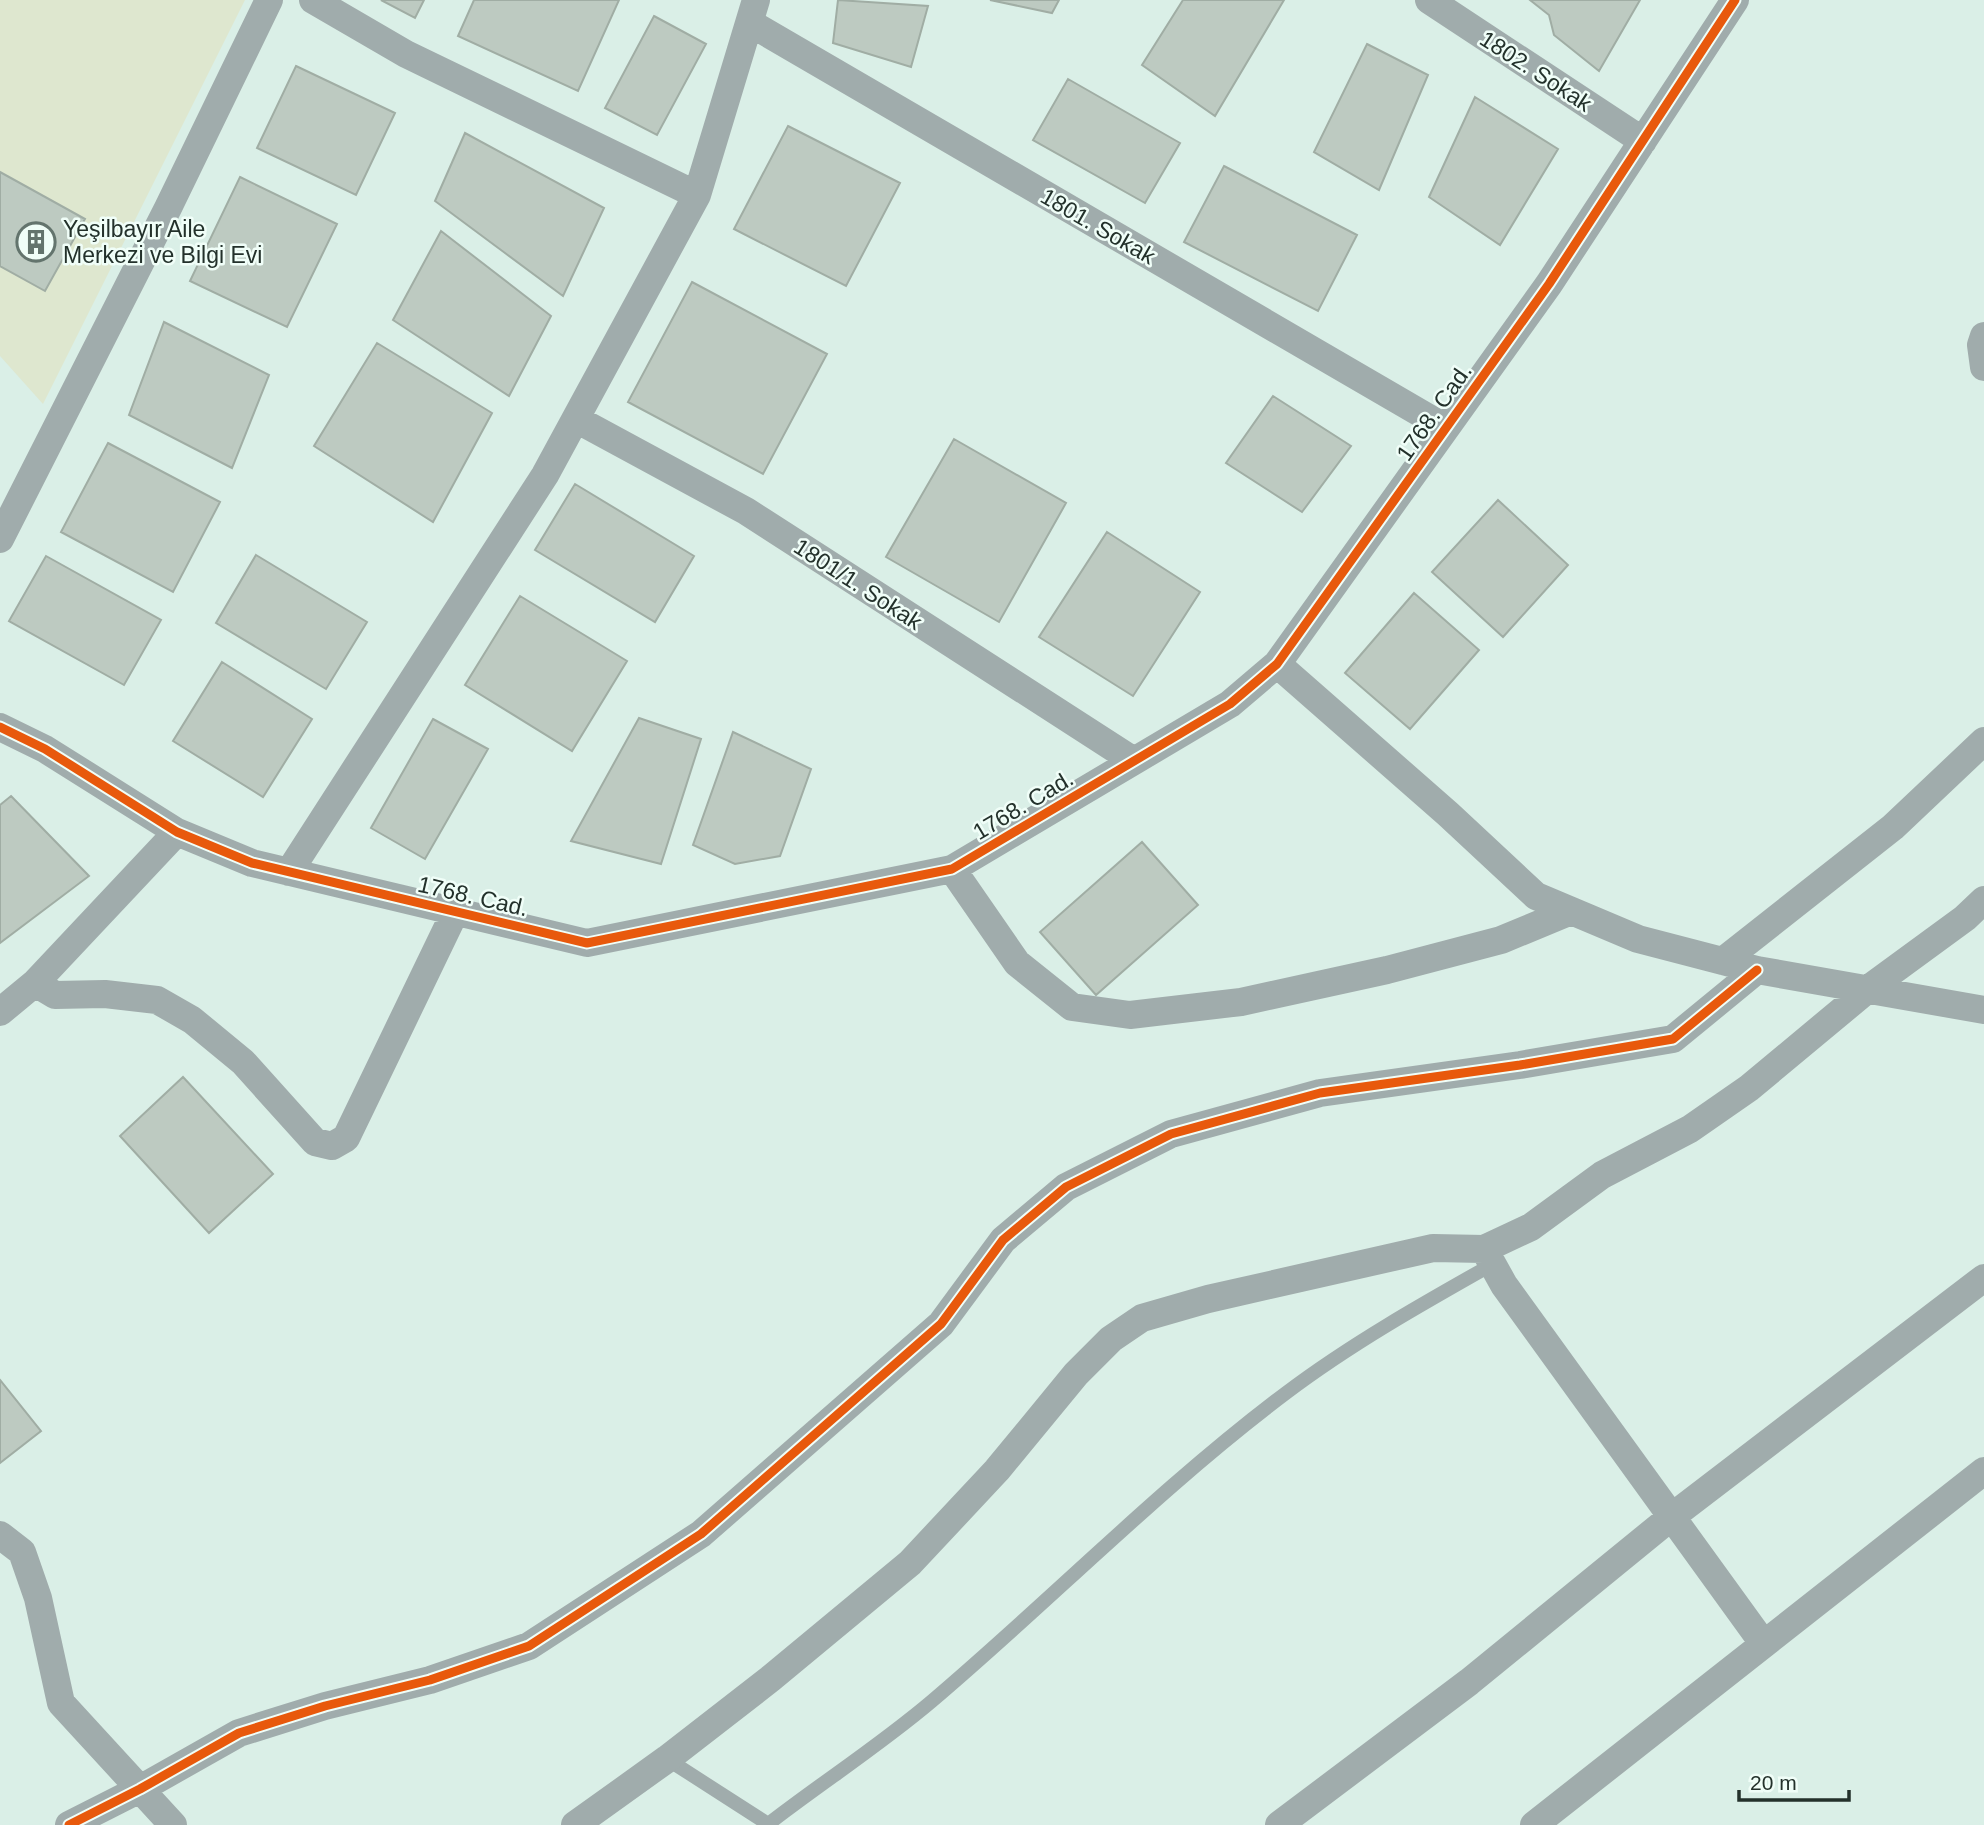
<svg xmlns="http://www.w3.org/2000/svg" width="1984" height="1825" viewBox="0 0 1984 1825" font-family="Arial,sans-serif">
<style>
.green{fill:#dee7cf}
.building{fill:#bdcac1;stroke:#a0ada4;stroke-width:2}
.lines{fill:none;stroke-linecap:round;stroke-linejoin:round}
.service{stroke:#a0acac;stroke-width:14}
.minor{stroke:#a0acac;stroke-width:28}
.cycleway-casing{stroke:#f0fef8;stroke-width:13}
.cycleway{stroke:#e8590c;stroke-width:9}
.labels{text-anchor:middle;stroke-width:5;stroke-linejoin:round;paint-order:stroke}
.street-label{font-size:23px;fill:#23312b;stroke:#f0fef8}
.poi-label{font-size:23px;fill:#23312b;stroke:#f0fef8;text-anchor:start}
</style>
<rect width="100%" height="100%" fill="#daefe7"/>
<!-- green -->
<path class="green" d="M 0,0 L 245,0 L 43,404 L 0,356 Z"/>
<!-- building -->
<path class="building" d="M 381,0 L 424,0 L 415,18 Z
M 474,0 L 619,0 L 578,91 L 458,36 Z
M 838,0 L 928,6 L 911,67 L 833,43 Z
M 990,0 L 1059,0 L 1052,13 Z
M 1183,0 L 1284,0 L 1215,116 L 1142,65 Z
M 1530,0 L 1640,0 L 1599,71 L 1554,35 L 1549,15 Z
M 654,16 L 706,44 L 657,135 L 605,108 Z
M 1367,44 L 1428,75 L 1379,190 L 1314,152 Z
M 296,66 L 395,113 L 356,195 L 257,148 Z
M 1068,79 L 1180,143 L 1145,203 L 1033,140 Z
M 1475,97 L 1558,149 L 1500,245 L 1429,197 Z
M 788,126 L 900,183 L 846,286 L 734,229 Z
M 465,133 L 604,208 L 563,296 L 435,201 Z
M 1224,166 L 1357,235 L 1318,311 L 1184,242 Z
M 0,172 L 85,219 L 45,291 L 0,266 Z
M 240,177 L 337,224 L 287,327 L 190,281 Z
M 441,231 L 551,316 L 509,396 L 393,320 Z
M 692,282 L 827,354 L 763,474 L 628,402 Z
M 164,322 L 269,375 L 232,468 L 129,415 Z
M 377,343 L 492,413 L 433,522 L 314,446 Z
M 1273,396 L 1351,446 L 1302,512 L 1226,463 Z
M 954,439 L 1066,503 L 999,622 L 886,557 Z
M 108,443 L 220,502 L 173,592 L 61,532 Z
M 575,484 L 694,556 L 655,622 L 535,550 Z
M 1498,500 L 1568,565 L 1503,637 L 1432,572 Z
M 1107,532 L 1200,592 L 1133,696 L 1039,637 Z
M 256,555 L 367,622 L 326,689 L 216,623 Z
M 46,556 L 161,620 L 124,685 L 9,621 Z
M 1414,593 L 1479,650 L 1410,729 L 1345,673 Z
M 520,596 L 627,661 L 572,751 L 465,685 Z
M 222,662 L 312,719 L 263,797 L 173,741 Z
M 639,718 L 701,739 L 661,864 L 571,841 Z
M 433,719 L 488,749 L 425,859 L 371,828 Z
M 733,732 L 811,769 L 780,856 L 735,864 L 693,845 Z
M 11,796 L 89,876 L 0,943 L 0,805 Z
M 1142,842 L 1198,905 L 1096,995 L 1040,932 Z
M 183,1077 L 273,1174 L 209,1233 L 120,1136 Z
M 0,1380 L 41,1431 L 0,1463 Z"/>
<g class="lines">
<!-- service -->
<path class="service" d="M 667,1759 L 768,1824
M 767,1825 C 821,1783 879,1746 932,1701 C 1051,1600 1161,1487 1286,1393 C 1351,1344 1422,1304 1493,1264"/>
<!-- minor -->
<path class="minor" d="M 313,0 L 406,54 L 697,195
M 1429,0 L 1643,141
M 750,23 L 1446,428
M 1984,336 L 1981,345 L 1984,367
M 576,419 L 746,511 L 1134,761
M 0,539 L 168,208 L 269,0
M 1277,664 L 1448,814 L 1536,896 L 1638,939 L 1757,970 L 1984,1010
M 0,727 L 45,749 L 177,832 L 252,863 L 587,943 L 952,869 L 1230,704 L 1277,664 L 1549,284 L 1735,0
M 952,869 L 1017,963 L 1072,1007 L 1130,1015 L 1241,1002 L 1387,970 L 1501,940 L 1571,911
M 289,872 L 545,475 L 697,195 L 756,0
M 1723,961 L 1893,827 L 1984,741
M 35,983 L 55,995 L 105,994 L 157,1000 L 192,1020 L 243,1062 L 315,1142 L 332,1146 L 346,1138 L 455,912
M 0,1012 L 35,983 L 177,832
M 1484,1249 L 1504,1285 L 1763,1643
M 0,1535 L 22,1552 L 38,1598 L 61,1703 L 173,1825
M 69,1825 L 140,1789 L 239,1733 L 325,1706 L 430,1680 L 529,1646 L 701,1534 L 941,1324 L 1003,1240 L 1066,1187 L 1171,1134 L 1320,1093 L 1520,1065 L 1673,1039 L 1757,970
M 575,1825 L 667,1759 L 770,1679 L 910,1563 L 997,1470 L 1076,1374 L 1111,1339 L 1142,1318 L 1208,1299 L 1433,1248 L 1484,1249 L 1531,1227 L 1602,1175 L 1690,1129 L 1749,1088 L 1868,989 L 1965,918 L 1984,900
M 1279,1825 L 1469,1682 L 1670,1518 L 1984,1278
M 1534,1825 L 1984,1471"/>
<!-- cycleway casing -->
<g class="cycleway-casing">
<path id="cycleway" d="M 0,727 L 45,749 L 177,832 L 252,863 L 587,943 L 952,869 L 1230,704 L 1277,664 L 1549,284 L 1735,0
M 69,1825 L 140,1789 L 239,1733 L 325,1706 L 430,1680 L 529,1646 L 701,1534 L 941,1324 L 1003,1240 L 1066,1187 L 1171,1134 L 1320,1093 L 1520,1065 L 1673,1039 L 1757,970"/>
</g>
<!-- cycleway -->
<use href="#cycleway" class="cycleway"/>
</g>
<!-- icons -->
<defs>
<g id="building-ring" transform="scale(2.0125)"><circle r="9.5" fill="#f0fef8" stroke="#63746d" stroke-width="1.5"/><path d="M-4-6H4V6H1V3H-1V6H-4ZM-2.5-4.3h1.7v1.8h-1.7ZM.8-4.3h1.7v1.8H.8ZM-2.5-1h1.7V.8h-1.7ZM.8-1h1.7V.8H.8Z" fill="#63746d"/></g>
</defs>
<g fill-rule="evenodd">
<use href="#building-ring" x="36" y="242"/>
</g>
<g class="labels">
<!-- street labels -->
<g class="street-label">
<text transform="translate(1536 71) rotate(33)" y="8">1802. Sokak</text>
<text transform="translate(1098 226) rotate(30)" y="8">1801. Sokak</text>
<text transform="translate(1434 412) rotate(-55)" y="8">1768. Cad.</text>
<text transform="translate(858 584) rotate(33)" y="8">1801/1. Sokak</text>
<text transform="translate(1023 805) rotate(-31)" y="8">1768. Cad.</text>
<text transform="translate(473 896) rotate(13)" y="8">1768. Cad.</text>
</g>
<!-- poi labels -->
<g class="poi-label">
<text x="63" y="237">Yeşilbayır Aile<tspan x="63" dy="26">Merkezi ve Bilgi Evi</tspan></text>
</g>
</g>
<!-- scale -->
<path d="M1739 1790v10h110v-10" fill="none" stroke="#23312b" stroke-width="3.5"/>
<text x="1750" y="1790" font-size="21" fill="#23312b" stroke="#f0fef8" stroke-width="5" paint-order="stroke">20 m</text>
</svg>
